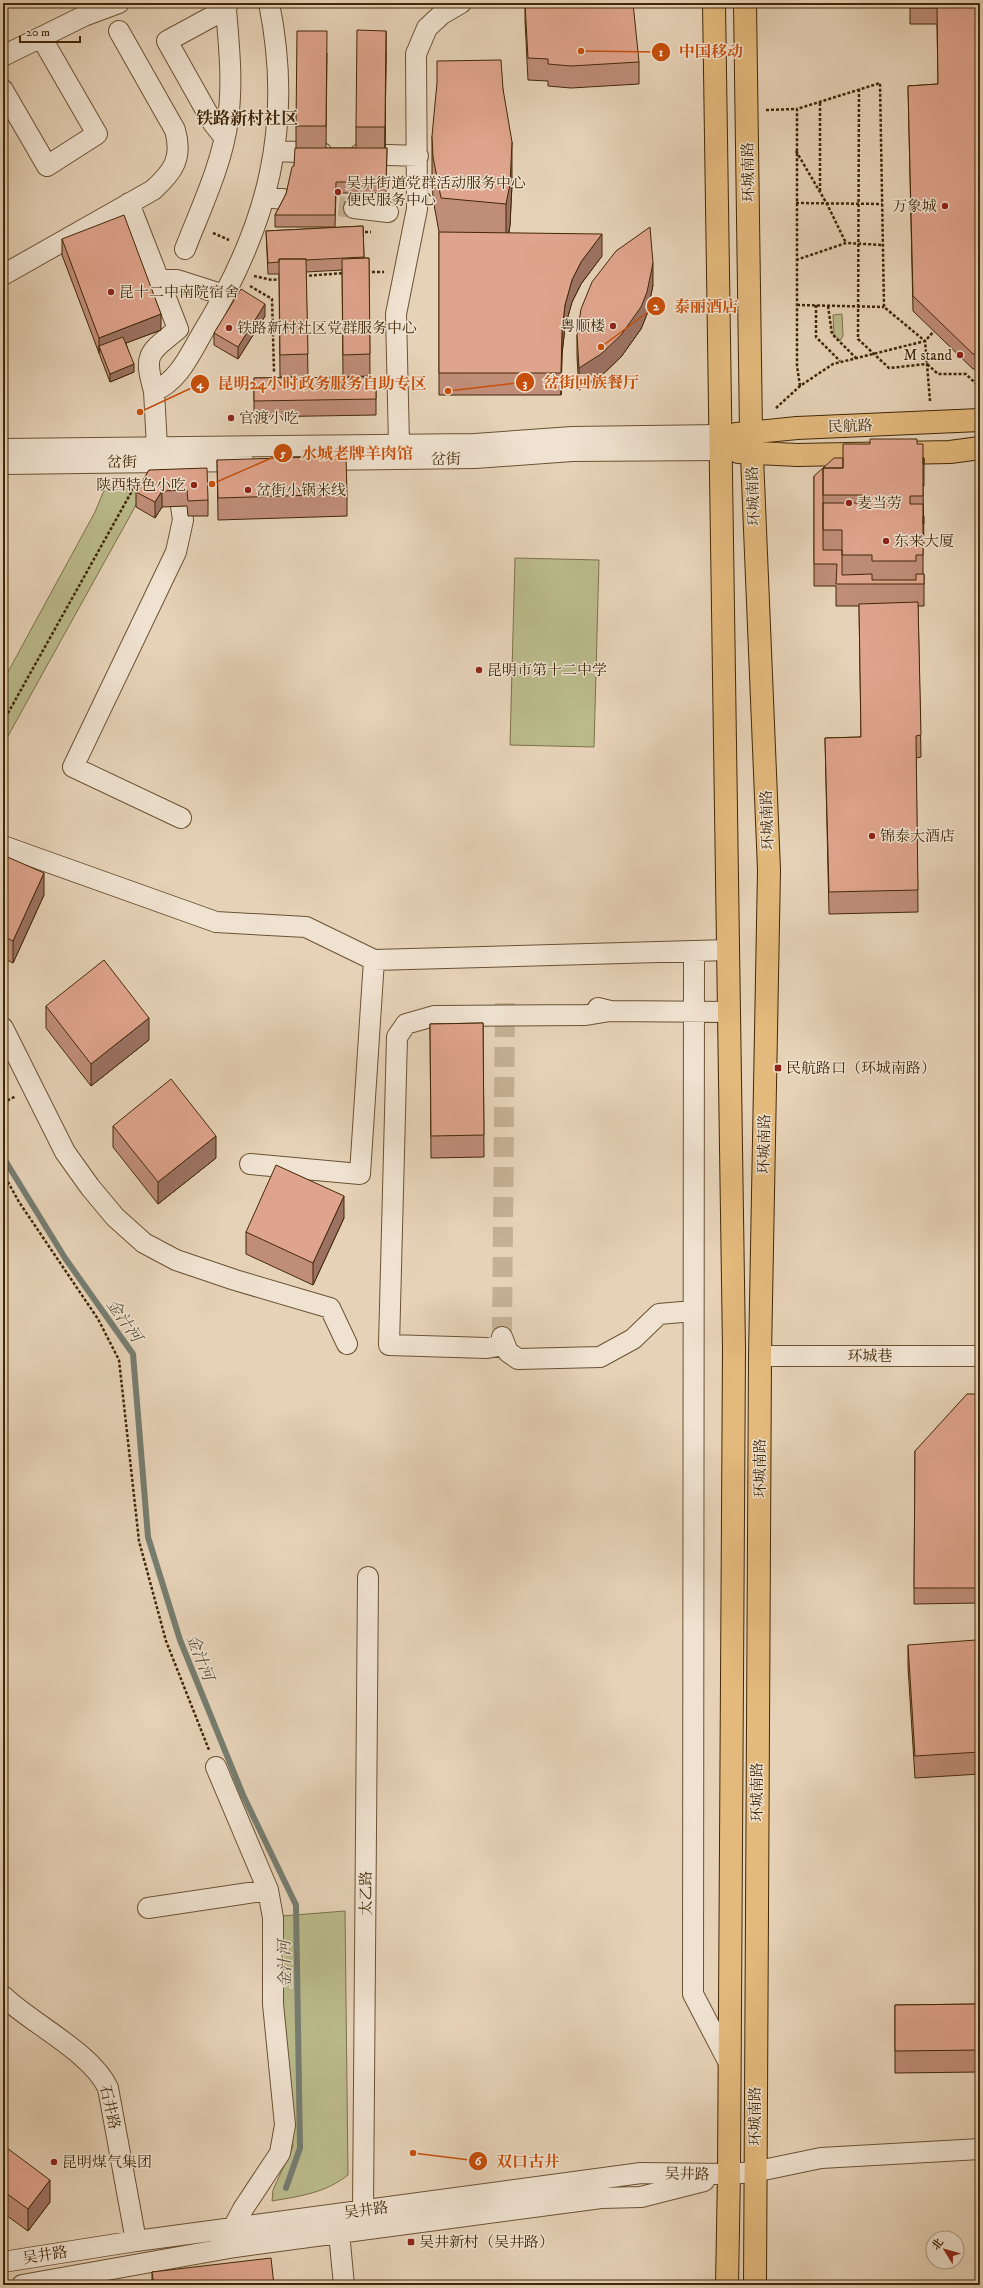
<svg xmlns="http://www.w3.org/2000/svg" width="983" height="2288" viewBox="0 0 983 2288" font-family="'IM FELL DW Pica','Noto Serif SC',serif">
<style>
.green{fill:#baba8b;stroke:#7e7149}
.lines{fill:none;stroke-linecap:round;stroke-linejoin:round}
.stream{stroke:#767d70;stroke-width:6}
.minor-tunnel{stroke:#c5b094;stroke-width:20;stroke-dasharray:20 10;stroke-linecap:butt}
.minor-casing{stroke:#6b5233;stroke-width:22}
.major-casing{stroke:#422807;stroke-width:24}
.path{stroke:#422807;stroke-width:2.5;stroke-dasharray:3 2;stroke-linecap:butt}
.minor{stroke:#efe2d0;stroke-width:20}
.major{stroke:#e3b97c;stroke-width:22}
.wall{fill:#c08d79;stroke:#422807}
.shaded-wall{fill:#9c7363;stroke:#422807}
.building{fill:#dfa48d;stroke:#422807}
.poi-dot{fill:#8f2418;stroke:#efe2d0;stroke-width:1.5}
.labels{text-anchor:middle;stroke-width:3;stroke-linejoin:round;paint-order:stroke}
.street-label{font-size:15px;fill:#422807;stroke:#efe2d0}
.poi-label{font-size:15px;fill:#422807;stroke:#efe2d0;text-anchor:start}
.water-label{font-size:16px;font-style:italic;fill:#584c33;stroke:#efe2d0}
.quarter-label{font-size:17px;font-weight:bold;fill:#422807;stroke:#efe2d0}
.leader{fill:none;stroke:#c74f0b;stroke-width:1.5}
.callout-dot{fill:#c74f0b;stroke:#efe2d0;stroke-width:1.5}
.mark-label{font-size:12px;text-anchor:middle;font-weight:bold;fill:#fff}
.callout-label{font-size:16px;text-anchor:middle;font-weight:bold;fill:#c74f0b;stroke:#efe2d0;stroke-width:3;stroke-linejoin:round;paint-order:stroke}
</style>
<rect width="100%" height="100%" fill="#e6d2b7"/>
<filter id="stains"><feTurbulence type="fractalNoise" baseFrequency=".005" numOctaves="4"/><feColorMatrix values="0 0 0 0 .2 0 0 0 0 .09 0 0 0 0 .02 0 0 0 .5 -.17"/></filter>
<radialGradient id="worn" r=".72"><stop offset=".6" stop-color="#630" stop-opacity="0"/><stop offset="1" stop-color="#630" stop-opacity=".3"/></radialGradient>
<!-- green -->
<path class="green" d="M 842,314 L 843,336 L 840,341 L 834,334 L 833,315 Z
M 105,488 L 140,488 L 136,505 L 3,745 L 3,681 L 95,512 Z
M 515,558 L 599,560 L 594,747 L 510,745 Z
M 345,1911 L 348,2175 C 325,2193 301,2196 272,2201 L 273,2190 L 293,2146 L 281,2003 L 282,1916 Z"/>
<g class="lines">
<!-- stream -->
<path class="stream" d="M 3,1157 L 65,1258 L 133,1354 L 148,1537 L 180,1640 L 243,1795 L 296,1905 L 300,2148 L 286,2188"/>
<!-- minor-tunnel -->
<path class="minor-tunnel" d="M 309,203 L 354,208
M 502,1337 L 505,1003"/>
<!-- minor casing -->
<g class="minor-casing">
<path id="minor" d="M 3,56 L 84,16 L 119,3
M 3,90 L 47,166 L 97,134 L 41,37
M 224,137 L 213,123 L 167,41 L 226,9
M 275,151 L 322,153
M 360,154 L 418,156
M 265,197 L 283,199
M 129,203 L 178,329 C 149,353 143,353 154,391
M 354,208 L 388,212
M 185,249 C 201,208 223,162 228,119 C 233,82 229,46 226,9 L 228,3
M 3,275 L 153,190 C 173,172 183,158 175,130 L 119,31
M 158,280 L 177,280 L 224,295
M 399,444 L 396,314 L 417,209 L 416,54 L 427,28 L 442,14 L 461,3
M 157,447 L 154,391 C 178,382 190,354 203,332 C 268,226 294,126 269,3
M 3,449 L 475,444 L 572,437 L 721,435
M 319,460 L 475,458 L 572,451 L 721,450
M 3,464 L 243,461
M 181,818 L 73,767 L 176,552 L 183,520 L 181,506
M 3,846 L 216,922 L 306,927 L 374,960 L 360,1174 L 250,1164
M 694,951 L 693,1994 L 730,2065
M 374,960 L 729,950
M 598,1008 L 610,1011 L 729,1012
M 3,1028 L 65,1152 L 90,1187 L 115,1217 L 144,1243 L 176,1260 L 235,1280 L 330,1308 L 347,1344
M 502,1337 L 508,1352 L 518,1359 L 600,1357 L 633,1339 L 659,1314 L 693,1311
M 504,1345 L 487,1348 L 389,1345 L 397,1037 L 406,1024 L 434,1016 L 586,1015 L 610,1011
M 760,1356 L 980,1356
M 216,1767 L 268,1890 L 273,1918 L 273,2004 L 285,2125 L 280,2153 L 243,2209 L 233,2228
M 148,1908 L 268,1890
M 3,1996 C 32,2024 91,2052 108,2088 L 136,2241
M 363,2210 L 368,1577
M 339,2233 L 344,2285
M 3,2262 L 136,2241 L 641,2173 L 729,2174 L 754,2172 L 821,2158 L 980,2149
M 22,2285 L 235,2247 L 601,2198 L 641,2197 L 704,2181"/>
</g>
<!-- major casing -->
<g class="major-casing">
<path id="major" d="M 714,3 L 734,1349 L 729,2174 L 727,2285
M 745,3 L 751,432 L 769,870 L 760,1356 L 755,2285
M 736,434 L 797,428 L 980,420
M 738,452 L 797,455 L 950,452 L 980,448"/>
</g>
<!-- path -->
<path class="path" d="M 859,89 L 858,339 L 889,368 L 927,364 L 930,401
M 766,110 L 797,109
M 247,121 L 258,121
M 796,151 L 827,204 L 846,243
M 820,191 L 820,101
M 796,203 L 882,204
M 360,232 L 371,232
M 213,233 L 229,240
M 796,260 L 846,243 L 883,245
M 367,272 L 384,272
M 254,276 L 272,280 L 281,279
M 304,276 L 344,273
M 250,286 L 272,299 L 274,372
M 797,305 L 884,307
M 816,305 L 816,337 L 840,361
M 828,306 L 832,334 L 856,358
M 800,386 L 797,366 L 797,109 L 880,83 L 884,307 L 925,341 L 927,364 L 938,374 L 966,374 L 980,388
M 776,408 L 800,386 L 833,364 L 925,341 L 934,331
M 3,722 L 137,482
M 3,1103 L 16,1096
M 3,1173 L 19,1202 L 98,1319 L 119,1360 L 139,1541 L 166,1641 L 209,1750"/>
<!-- minor -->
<use href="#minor" class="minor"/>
<!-- major -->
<use href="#major" class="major"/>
</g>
<!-- wall -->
<path class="wall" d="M 525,3 L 639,62 L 639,84 L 571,88 L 548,86 L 548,81 L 528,80 L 525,21 Z
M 910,3 L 980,3 L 980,369 L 973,369 L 913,311 L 908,86 L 938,84 L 937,24 L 910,24 Z
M 327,53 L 326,148 L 356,148 L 356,127 L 386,53 L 385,148 L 387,148 L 386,193 L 336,193 L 335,227 L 275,227 L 275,215 L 286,194 L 294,166 L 296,148 L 296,126 Z
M 503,89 L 512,184 L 510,225 L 509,233 L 602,256 L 581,284 L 572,302 L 565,327 L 562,354 L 561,395 L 439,395 L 439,232 L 433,199 L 432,178 L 432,136 Z
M 363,226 L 364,258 L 369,258 L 370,376 L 343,377 L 342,270 L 306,272 L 308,376 L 280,377 L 279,274 L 268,274 L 266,231 Z
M 62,239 L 161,330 L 126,343 L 134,372 L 110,382 L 99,353 L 62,255 Z
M 653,285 L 647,314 L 641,329 L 621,357 L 601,376 L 579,390 L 577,357 L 577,335 Z
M 265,316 L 238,359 L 214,345 L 214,333 Z
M 376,377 L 376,415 L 254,417 L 254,378 Z
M 917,444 L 923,458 L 924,458 L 924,486 L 923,486 L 924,546 L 923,546 L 923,574 L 924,574 L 924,606 L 918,606 L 921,757 L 916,758 L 918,912 L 829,914 L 825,738 L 861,737 L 859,606 L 836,606 L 836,586 L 814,586 L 814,476 L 843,458 Z
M 217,460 L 347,494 L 347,516 L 218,520 Z
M 149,470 L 208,500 L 208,516 L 188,516 L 187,506 L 162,507 L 155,518 L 136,507 L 136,492 Z
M 3,855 L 44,895 L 13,963 L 3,958 Z
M 46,1006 L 149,1040 L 91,1086 L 46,1028 Z
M 483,1023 L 484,1157 L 431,1158 L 430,1024 Z
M 113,1126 L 216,1158 L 158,1204 L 113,1147 Z
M 344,1218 L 313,1285 L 246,1254 L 246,1232 Z
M 980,1394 L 980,1603 L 914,1604 L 915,1451 Z
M 908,1645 L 980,1699 L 980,1774 L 915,1778 L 908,1667 Z
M 980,2004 L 980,2072 L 895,2073 L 895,2005 Z
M 3,2145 L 50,2202 L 28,2231 L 3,2213 Z
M 152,2272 L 274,2285 L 152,2285 Z"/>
<!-- shaded-wall -->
<path class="shaded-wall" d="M 386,31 L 386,53 L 385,149 L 385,127 Z
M 512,142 L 512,184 L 510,225 L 506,246 L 506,204 Z
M 602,234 L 602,256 L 581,284 L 572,302 L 565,327 L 562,354 L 561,395 L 562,332 L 565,305 L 572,280 L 581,262 Z
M 653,263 L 653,285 L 647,314 L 641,329 L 621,357 L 601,376 L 579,390 L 579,368 Z
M 265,304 L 265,316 L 238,359 L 238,347 Z
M 161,314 L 161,330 L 102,352 L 99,346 L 99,353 L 99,338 Z
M 134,364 L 134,372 L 110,382 L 110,374 Z
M 162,491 L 162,507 L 155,518 L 155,502 Z
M 44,873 L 44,895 L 13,963 L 13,941 Z
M 149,1018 L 149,1040 L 91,1086 L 91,1064 Z
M 216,1136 L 216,1158 L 158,1204 L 158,1182 Z
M 344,1196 L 344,1218 L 313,1285 L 313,1263 Z
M 50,2180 L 50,2202 L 28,2231 L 28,2209 Z"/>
<!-- building -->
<path class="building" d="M 525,3 L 633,3 L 639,62 L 571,66 L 548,64 L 548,59 L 528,58 Z
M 910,3 L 980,3 L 980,354 L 973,354 L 913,296 L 908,86 L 938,84 L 937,8 L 910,8 Z
M 357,30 L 386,31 L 385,127 L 356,127 Z
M 297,31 L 327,31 L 326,126 L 296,126 Z
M 501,60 L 503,89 L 512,142 L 510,184 L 506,204 L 441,198 L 433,157 L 432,136 L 437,83 L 437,61 Z
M 295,148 L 387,148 L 386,182 L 336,182 L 335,215 L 275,215 L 286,194 L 292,167 L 294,166 Z
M 124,215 L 161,314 L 99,338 L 62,239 Z
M 363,226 L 364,257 L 306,260 L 306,259 L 279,259 L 279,262 L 268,263 L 266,231 Z
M 650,227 L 653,263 L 647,292 L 641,307 L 621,335 L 601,354 L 579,368 L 577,335 L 581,309 L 592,282 L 616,251 Z
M 439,232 L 602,234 L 581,262 L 572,280 L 565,305 L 562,332 L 561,373 L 439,373 Z
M 369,258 L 370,354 L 343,355 L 342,259 Z
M 279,259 L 306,259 L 308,354 L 280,355 Z
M 241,289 L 265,304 L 238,347 L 214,333 Z
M 123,337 L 134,364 L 110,374 L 99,346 Z
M 376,377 L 376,399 L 254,401 L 254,378 Z
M 870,439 L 917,439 L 917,444 L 923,444 L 923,496 L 910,496 L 910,504 L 923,504 L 923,555 L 916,555 L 916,561 L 872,561 L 872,555 L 842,555 L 842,530 L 823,530 L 823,503 L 862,503 L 862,495 L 823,495 L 823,468 L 843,468 L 843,444 L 870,444 Z
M 346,456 L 347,494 L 218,498 L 217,460 Z
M 834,458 L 843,458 L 843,468 L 823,468 L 823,550 L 842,550 L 842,575 L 872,574 L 872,580 L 916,580 L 916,574 L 924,574 L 924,584 L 836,584 L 837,564 L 814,564 L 814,476 Z
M 923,458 L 924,458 L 924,464 L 923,464 Z
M 207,468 L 208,500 L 188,501 L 187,490 L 162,491 L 155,502 L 136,492 L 149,470 Z
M 923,516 L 924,516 L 924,524 L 923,524 Z
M 918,602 L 921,735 L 916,736 L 918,890 L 829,892 L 825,738 L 861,737 L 859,604 Z
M 3,855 L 44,873 L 13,941 L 3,936 Z
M 104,960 L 149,1018 L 91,1064 L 46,1006 Z
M 483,1023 L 484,1135 L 431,1136 L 430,1024 Z
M 171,1079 L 216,1136 L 158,1182 L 113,1126 Z
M 276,1165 L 344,1196 L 313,1263 L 246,1232 Z
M 967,1394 L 980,1394 L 980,1588 L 914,1588 L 915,1451 Z
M 976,1640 L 980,1699 L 980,1752 L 915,1756 L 908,1645 Z
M 980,2004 L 980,2050 L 895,2051 L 895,2005 Z
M 3,2145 L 50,2180 L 28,2209 L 3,2191 Z
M 271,2258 L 274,2285 L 154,2285 L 152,2272 Z"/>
<!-- markers -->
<g class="poi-dot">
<circle cx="338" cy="192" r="4"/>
<circle cx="945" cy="206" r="4"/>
<circle cx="111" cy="292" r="4"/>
<circle cx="613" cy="326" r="4"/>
<circle cx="229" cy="328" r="4"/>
<circle cx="960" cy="355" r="4"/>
<circle cx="231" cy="418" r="4"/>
<circle cx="194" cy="485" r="4"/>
<circle cx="248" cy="490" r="4"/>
<circle cx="849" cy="503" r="4"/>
<circle cx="886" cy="541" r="4"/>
<circle cx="479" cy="670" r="4"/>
<circle cx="872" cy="836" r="4"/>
<rect x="774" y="1064" width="8" height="8" rx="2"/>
<circle cx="54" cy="2162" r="4"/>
<rect x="407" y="2238" width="8" height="8" rx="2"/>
</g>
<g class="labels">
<!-- street labels -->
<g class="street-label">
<text transform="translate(748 172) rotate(-91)" y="5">环城南路</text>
<text transform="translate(850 426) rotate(-2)" y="5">民航路</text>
<text transform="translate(446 459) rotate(-1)" y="5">岔街</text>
<text x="122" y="467">岔街</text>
<text transform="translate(753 496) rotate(-92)" y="5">环城南路</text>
<text transform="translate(767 820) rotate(-92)" y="5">环城南路</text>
<text transform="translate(764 1144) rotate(-89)" y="5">环城南路</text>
<text x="870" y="1361">环城巷</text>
<text transform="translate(760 1468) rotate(-90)" y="5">环城南路</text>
<text transform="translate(757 1792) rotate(-90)" y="5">环城南路</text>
<text transform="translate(366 1893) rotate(-90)" y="5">太乙路</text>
<text transform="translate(110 2107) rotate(77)" y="5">石井路</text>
<text transform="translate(755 2116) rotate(-90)" y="5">环城南路</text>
<text transform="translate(687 2174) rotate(1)" y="5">吴井路</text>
<text transform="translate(366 2210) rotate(-8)" y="5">吴井路</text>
<text transform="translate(45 2255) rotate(-9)" y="5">吴井路</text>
</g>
<!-- poi labels -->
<g class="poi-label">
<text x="346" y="188">吴井街道党群活动服务中心<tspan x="346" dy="17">便民服务中心</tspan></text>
<text x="937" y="211" text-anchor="end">万象城</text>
<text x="119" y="297">昆十二中南院宿舍</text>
<text x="605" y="331" text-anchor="end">粤顺楼</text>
<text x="237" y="333">铁路新村社区党群服务中心</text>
<text x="952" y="360" text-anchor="end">M stand</text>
<text x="239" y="423">官渡小吃</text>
<text x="186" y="490" text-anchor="end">陕西特色小吃</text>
<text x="256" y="495">岔街小锅米线</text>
<text x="857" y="508">麦当劳</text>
<text x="894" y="546">东来大厦</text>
<text x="487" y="675">昆明市第十二中学</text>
<text x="880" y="841">锦泰大酒店</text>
<text x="786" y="1073">民航路口（环城南路）</text>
<text x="62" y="2167">昆明煤气集团</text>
<text x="419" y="2247">吴井新村（吴井路）</text>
</g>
<!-- water labels -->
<g class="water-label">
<text transform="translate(125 1320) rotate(55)" y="6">金汁河</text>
<text transform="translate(201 1657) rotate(69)" y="6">金汁河</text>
<text transform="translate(284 1964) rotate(-91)" y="6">金汁河</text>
</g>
<!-- quarter labels -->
<g class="quarter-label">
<text x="247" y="124">铁路新村社区</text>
</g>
</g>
<!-- callouts -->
<path class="leader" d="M581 51L661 52M601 347L656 306M448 391L525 382M140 412L200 384M212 484L283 453M413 2153L478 2161"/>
<g class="callout-dot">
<circle cx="581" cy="51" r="4"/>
<circle cx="601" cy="347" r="4"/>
<circle cx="448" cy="391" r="4"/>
<circle cx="140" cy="412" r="4"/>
<circle cx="212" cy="484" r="4"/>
<circle cx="413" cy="2153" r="4"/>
<circle cx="661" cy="52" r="10"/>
<circle cx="656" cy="306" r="10"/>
<circle cx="525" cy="382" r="10"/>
<circle cx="200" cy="384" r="10"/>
<circle cx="283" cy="453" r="10"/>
<circle cx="478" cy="2161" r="10"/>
</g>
<g class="mark-label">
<text x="661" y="56">1</text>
<text x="656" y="310">2</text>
<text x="525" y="387">3</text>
<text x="200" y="388">4</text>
<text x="283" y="457">5</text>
<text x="478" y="2165">6</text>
</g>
<g class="callout-label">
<text x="711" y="57">中国移动</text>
<text x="706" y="312">泰丽酒店</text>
<text x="591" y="388">岔街回族餐厅</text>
<text x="322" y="389">昆明24小时政务服务自助专区</text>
<text x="357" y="459">水城老牌羊肉馆</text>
<text x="528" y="2167">双口古井</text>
</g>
<!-- margin -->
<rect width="983" height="2288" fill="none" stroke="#e6d2b7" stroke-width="16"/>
<rect x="4" y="4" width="975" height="2280" fill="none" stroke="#422807" stroke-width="2"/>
<rect x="8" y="8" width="967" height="2272" fill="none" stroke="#422807"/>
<!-- north arrow -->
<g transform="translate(945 2250) rotate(307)"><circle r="19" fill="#efe2d0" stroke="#aa9880"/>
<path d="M0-3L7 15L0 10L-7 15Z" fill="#8f2418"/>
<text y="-6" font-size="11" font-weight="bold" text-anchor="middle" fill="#422807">北</text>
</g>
<!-- scale -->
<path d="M20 36v6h60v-6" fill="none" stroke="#422807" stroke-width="2"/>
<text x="26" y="36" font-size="12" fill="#422807" stroke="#efe2d0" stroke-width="3" paint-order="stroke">20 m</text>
<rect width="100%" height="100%" filter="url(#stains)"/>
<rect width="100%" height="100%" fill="url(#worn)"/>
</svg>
